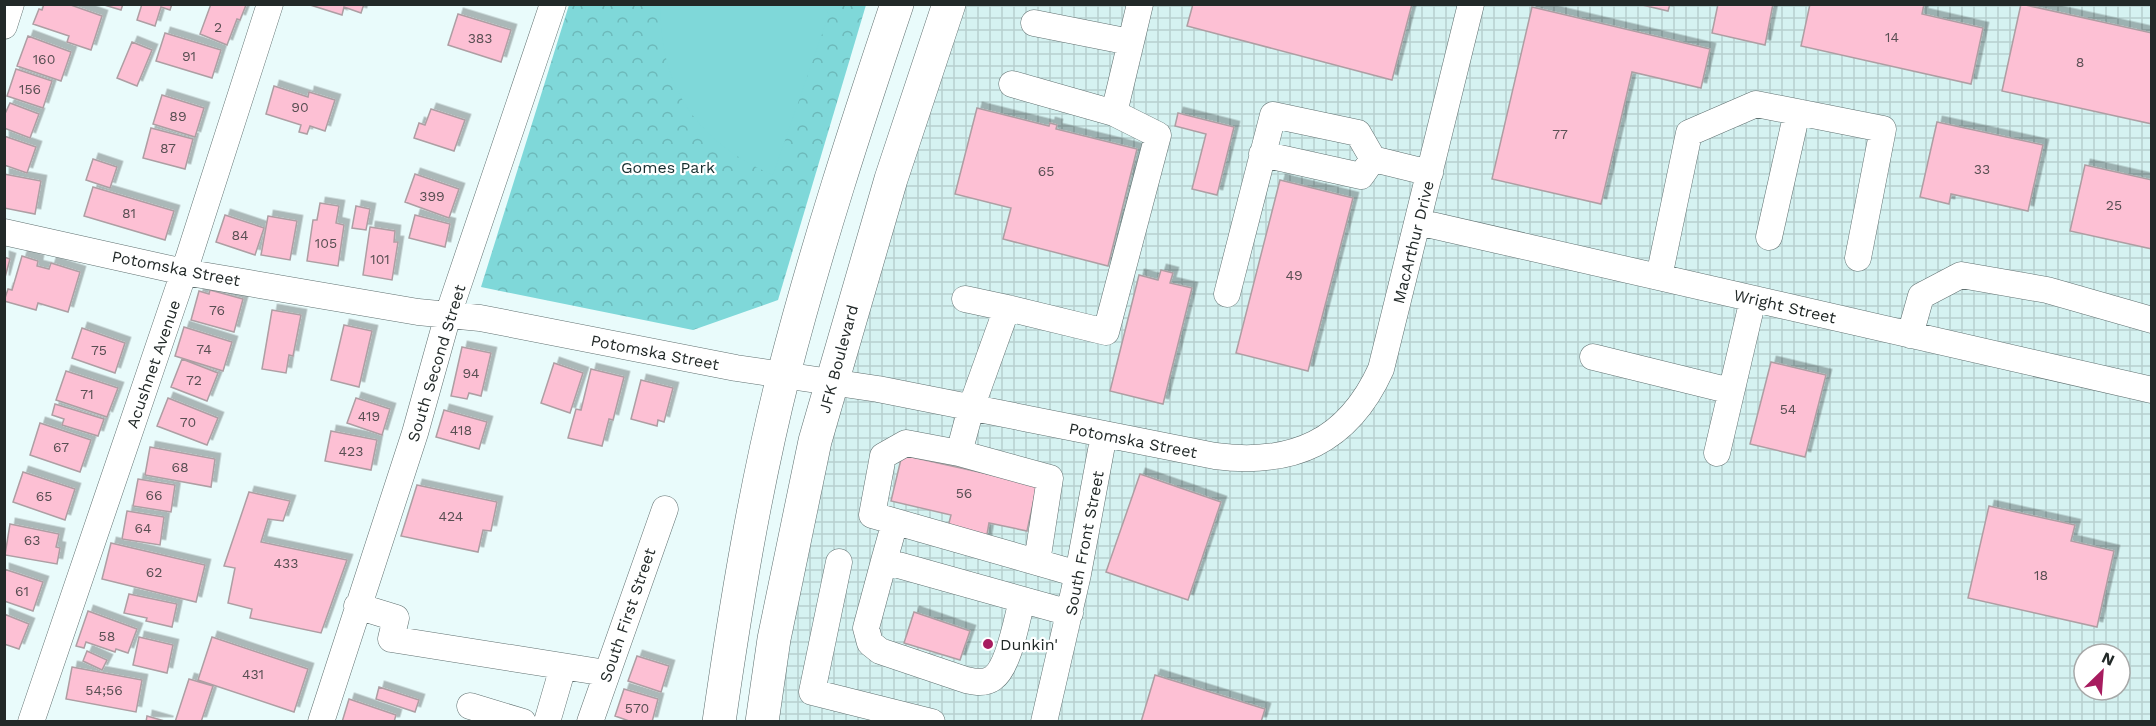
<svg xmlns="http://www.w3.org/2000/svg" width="2156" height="726" viewBox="0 0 2156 726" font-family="'Work Sans',sans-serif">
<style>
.industrial{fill:url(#industrial-grid);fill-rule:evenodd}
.forest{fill:url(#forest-crowns)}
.pitch{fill:#7fd8d9}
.building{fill:#fdc0d4;stroke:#ae9ea3;stroke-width:1.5;filter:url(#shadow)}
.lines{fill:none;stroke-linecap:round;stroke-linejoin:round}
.minor-casing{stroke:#607070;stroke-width:27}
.major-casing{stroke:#607070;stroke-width:34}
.minor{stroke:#fff;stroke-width:26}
.major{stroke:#fff;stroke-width:33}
.poi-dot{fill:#a71c5f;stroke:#fff;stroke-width:2}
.labels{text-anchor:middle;stroke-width:4.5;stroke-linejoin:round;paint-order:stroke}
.number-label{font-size:14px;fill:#594f53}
.park-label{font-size:16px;fill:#172f2f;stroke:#fff}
.street-label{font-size:16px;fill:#222928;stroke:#fff}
.poi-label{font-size:16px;fill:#222928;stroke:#fff;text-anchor:start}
</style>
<defs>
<pattern id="industrial-grid" width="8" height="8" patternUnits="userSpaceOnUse" patternTransform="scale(1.5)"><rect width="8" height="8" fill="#d5f2f1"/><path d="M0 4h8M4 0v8" fill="none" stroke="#b7d0cf"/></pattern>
<pattern id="forest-crowns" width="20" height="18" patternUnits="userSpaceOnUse" patternTransform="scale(1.5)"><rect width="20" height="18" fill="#7fd8d9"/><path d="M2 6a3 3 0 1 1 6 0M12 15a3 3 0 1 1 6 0" fill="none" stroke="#6db9ba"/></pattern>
<filter id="shadow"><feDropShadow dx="5.5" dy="-5.5" stdDeviation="0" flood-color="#0004"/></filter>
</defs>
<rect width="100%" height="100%" fill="#e9fbfb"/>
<!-- industrial -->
<path class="industrial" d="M 949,5 L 2151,5 L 2151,721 L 762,722 L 774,639 ZM 2084,654 L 2120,654 L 2120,690 L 2084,690 Z"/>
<!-- forest -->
<path class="forest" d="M 569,5 L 866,5 L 778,300 L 693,330 L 481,287 Z"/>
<!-- pitch -->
<path class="pitch" d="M 660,5 L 822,5 L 829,14 L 773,175 C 697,142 660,88 660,5 Z"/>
<!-- building -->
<path class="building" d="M 44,4 L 68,4 L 102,16 L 91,50 L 67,42 L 69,36 L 33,24 L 39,9 L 42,10 Z
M 101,4 L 123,4 L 121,10 Z
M 142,4 L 172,4 L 170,10 L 161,7 L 155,26 L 137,20 Z
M 211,4 L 246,5 L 240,20 L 237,19 L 227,45 L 200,34 Z
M 307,4 L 364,4 L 361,13 L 344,7 L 342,15 Z
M 1193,4 L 1412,4 L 1392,80 L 1187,26 Z
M 1638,4 L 1670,4 L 1668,11 Z
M 1718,4 L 1773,4 L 1765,45 L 1712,33 Z
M 1810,4 L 1924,4 L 1922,14 L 1983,28 L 1971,84 L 1801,46 Z
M 2021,4 L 2152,33 L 2152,124 L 2002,91 Z
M 1532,7 L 1710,49 L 1701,88 L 1632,72 L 1601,204 L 1492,179 Z
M 458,14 L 511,30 L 501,62 L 448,45 Z
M 165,33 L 221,50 L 212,78 L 156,61 Z
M 28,36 L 71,52 L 61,81 L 17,66 Z
M 132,42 L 152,50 L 137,86 L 117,78 Z
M 16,69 L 52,81 L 43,108 L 7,96 Z
M 274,86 L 308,97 L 309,92 L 335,100 L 325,131 L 310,126 L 307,134 L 299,132 L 301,125 L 266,114 Z
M 162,95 L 204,108 L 195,137 L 153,124 Z
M 10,103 L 39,114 L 30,138 L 4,128 L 4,116 Z
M 977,108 L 1049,126 L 1050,123 L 1057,125 L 1056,129 L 1137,149 L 1108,266 L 1003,239 L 1011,208 L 955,194 Z
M 431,109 L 465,120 L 454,151 L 414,138 L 419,123 L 425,125 Z
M 1178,113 L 1234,127 L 1217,195 L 1192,189 L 1206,134 L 1175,126 Z
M 1937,122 L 2043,145 L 2028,211 L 1951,194 L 1949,204 L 1920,197 Z
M 151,128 L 193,139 L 185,169 L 143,158 Z
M 4,136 L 36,147 L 27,173 L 4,165 Z
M 93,159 L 117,167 L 110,188 L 86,180 Z
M 2085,165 L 2152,180 L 2152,249 L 2070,231 Z
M 4,174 L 41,181 L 35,214 L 4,208 Z
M 415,174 L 459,189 L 449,218 L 405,202 Z
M 1280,180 L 1353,198 L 1308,371 L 1236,353 Z
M 93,187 L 174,211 L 165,240 L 84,216 Z
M 320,203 L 339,206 L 336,223 L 344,225 L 338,266 L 307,261 L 313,220 L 317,220 Z
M 356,206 L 370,209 L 366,230 L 352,228 Z
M 225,215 L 264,228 L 255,255 L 216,242 Z
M 415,215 L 450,224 L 445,247 L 409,238 Z
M 268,216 L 297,221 L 290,260 L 261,255 Z
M 370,227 L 395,231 L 394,242 L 398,242 L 392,280 L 363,275 Z
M 22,256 L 38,261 L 37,266 L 49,269 L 51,263 L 80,272 L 68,312 L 38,303 L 36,310 L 4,301 L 8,289 L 12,290 Z
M 4,257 L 10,259 L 4,281 Z
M 1161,270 L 1173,273 L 1170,283 L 1192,288 L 1163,404 L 1110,391 L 1139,275 L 1158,280 Z
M 210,290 L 243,299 L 234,332 L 191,320 L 199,291 L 209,294 Z
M 272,310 L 301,315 L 293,356 L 289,355 L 286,373 L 262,369 Z
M 344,325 L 372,331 L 359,387 L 331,380 Z
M 184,327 L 232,342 L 223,371 L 175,356 Z
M 82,328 L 125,343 L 115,373 L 72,358 Z
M 462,347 L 491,353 L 481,396 L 469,393 L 467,399 L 451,396 Z
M 182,359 L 218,373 L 207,401 L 171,387 Z
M 1771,362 L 1826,375 L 1805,457 L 1750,444 Z
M 554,363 L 583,373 L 570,413 L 541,403 Z
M 591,369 L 624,377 L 613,420 L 609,419 L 602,446 L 568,438 L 576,409 L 581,410 Z
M 66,371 L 118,388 L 107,417 L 56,400 Z
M 641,380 L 673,388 L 664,422 L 658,420 L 657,426 L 631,419 Z
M 168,398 L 218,418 L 207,445 L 157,426 Z
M 356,398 L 390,409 L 382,435 L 347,423 Z
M 55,404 L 104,419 L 98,436 L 62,425 L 64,419 L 52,415 Z
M 444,410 L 487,422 L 479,449 L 436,437 Z
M 40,423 L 91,440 L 80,472 L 30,455 Z
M 331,431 L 377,440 L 371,470 L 325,461 Z
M 150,447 L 215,459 L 211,487 L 145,475 Z
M 902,455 L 1037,485 L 1027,531 L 989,523 L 986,540 L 947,531 L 951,515 L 891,501 Z
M 23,472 L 75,489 L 65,520 L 13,502 Z
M 1140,474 L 1221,502 L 1188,600 L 1106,572 Z
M 138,479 L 175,485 L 171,512 L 133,506 Z
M 417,485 L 497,502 L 491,531 L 483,530 L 478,552 L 401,536 Z
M 249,492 L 290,501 L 283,521 L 268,519 L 261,542 L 347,560 L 321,633 L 250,618 L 252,609 L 228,603 L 235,568 L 224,566 Z
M 1989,506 L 2075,525 L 2071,541 L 2114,551 L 2097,627 L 1968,598 Z
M 127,511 L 164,517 L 160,545 L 122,539 Z
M 10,524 L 59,534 L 56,547 L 60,548 L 57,564 L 5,555 Z
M 111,543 L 205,565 L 196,602 L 102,579 Z
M 4,569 L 43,582 L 33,611 L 4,601 Z
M 129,594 L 177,604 L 172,627 L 146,621 L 147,618 L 124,613 Z
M 88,611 L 137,629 L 128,653 L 116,649 L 115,652 L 86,642 L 84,648 L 76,646 Z
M 914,612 L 970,631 L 960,660 L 904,643 Z
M 4,614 L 29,624 L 19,649 L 4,644 Z
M 139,637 L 173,645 L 167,673 L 133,665 Z
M 212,637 L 308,669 L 294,712 L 198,680 Z
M 87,651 L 107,660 L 102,670 L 83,661 Z
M 637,656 L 669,666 L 661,692 L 628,681 Z
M 72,667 L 142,680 L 136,712 L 66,699 Z
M 1155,675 L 1265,709 L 1261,722 L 1141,722 Z
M 189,679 L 213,686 L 201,722 L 175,722 Z
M 379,687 L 419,700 L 415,712 L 376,699 Z
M 624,689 L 658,699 L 652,722 L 632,722 L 615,716 Z
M 349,699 L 396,715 L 394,722 L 342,722 Z
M 147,716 L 168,722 L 146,722 Z"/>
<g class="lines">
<!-- minor casing -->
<g class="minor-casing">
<path id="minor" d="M 1034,23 L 1130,42
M 4,26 L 11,4
M 1012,84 L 1114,113 L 1140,4
M 1262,154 L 1361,176 L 1373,159
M 1418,222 L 2152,390
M 4,232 L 184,272 L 418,312 L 480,318 L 736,368 L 878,389 L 1215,456 C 1293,466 1348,442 1381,369 L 1471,4
M 1769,237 L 1797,112
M 1659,277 L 1689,133 L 1756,104 L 1883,129 L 1858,258
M 1227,294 L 1273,115 L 1358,133 L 1373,159 L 1430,173
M 965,299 L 1007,308 L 971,408 L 959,453 L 906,443 L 883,456 L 872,515 L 1078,574
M 1007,308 L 1106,332 L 1158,135 L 1114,113
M 1910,335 L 1921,296 L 1961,275 L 2047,290 L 2152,320
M 1593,357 L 1731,391
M 959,453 L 1050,478 L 1037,562
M 1717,453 L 1753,299
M 895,522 L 884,561 L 1070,613
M 884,561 L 866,628 L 870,643 L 880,651 L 966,680 C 975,682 985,684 993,678 C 1009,667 1017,619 1022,600
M 839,562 L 812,692 L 932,722
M 357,606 L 396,618 L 391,639 L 606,673
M 470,706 L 523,722
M 31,722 L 184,272 L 270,4
M 321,722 L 415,433 L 448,315 L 553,4
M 547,722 L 563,667
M 590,722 L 665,509
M 1044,722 L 1078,574 L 1104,434"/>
</g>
<!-- major casing -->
<g class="major-casing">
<path id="major" d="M 719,722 C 736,604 755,488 784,373 C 816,249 856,126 897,4
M 762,722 L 774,639 L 815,441 L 891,179 L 949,4"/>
</g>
<!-- minor -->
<use href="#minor" class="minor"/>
<!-- major -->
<use href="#major" class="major"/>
</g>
<!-- markers -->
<circle class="poi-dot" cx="988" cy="644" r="6"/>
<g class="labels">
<!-- number labels -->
<g class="number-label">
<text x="218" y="32">2</text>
<text x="1892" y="42">14</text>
<text x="480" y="43">383</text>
<text x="189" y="61">91</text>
<text x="44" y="64">160</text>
<text x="2080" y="67">8</text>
<text x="30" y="94">156</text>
<text x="300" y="112">90</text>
<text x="178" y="121">89</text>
<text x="1560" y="139">77</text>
<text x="168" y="153">87</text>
<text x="1982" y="174">33</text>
<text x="1046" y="176">65</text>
<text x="432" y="201">399</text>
<text x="2114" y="210">25</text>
<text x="129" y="218">81</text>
<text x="240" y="240">84</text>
<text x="326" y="248">105</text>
<text x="380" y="264">101</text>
<text x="1294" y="280">49</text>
<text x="217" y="315">76</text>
<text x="204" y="354">74</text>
<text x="99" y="355">75</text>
<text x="471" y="378">94</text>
<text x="194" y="385">72</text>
<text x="87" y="399">71</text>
<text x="1788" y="414">54</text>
<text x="369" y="421">419</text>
<text x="188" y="427">70</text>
<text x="461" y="435">418</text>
<text x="61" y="452">67</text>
<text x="351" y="456">423</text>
<text x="180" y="472">68</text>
<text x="964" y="498">56</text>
<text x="154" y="500">66</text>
<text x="44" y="501">65</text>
<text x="451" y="521">424</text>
<text x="143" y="533">64</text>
<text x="32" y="545">63</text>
<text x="286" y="568">433</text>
<text x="154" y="577">62</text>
<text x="2041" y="580">18</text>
<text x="22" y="596">61</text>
<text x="107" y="641">58</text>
<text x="253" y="679">431</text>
<text x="104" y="695">54;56</text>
<text x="637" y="713">570</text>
</g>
<!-- park labels -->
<g class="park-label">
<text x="668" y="173">Gomes Park</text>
</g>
<!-- street labels -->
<g class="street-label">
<text transform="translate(1413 242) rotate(-76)" y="6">MacArthur Drive</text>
<text transform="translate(176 268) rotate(11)" y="6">Potomska Street</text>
<text transform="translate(1785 306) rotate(13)" y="6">Wright Street</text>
<text transform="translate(655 352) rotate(11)" y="6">Potomska Street</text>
<text transform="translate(838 359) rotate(-75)" y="6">JFK Boulevard</text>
<text transform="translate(436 363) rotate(-73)" y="6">South Second Street</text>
<text transform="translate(153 364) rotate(-71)" y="6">Acushnet Avenue</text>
<text transform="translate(1133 440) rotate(11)" y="6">Potomska Street</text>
<text transform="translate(1084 543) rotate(-79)" y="6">South Front Street</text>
<text transform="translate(627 615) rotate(-71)" y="6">South First Street</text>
</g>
<!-- poi labels -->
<g class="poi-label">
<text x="1000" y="650">Dunkin'</text>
</g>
</g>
<!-- border -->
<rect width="2156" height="726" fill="none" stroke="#222928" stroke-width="12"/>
<!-- north arrow -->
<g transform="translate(2102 672) rotate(25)"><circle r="28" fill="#ffffff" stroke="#a7a9a9" stroke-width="1.5"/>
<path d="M0-4.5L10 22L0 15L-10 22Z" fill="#a71c5f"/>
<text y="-9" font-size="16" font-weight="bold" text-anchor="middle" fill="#222928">N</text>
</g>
</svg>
